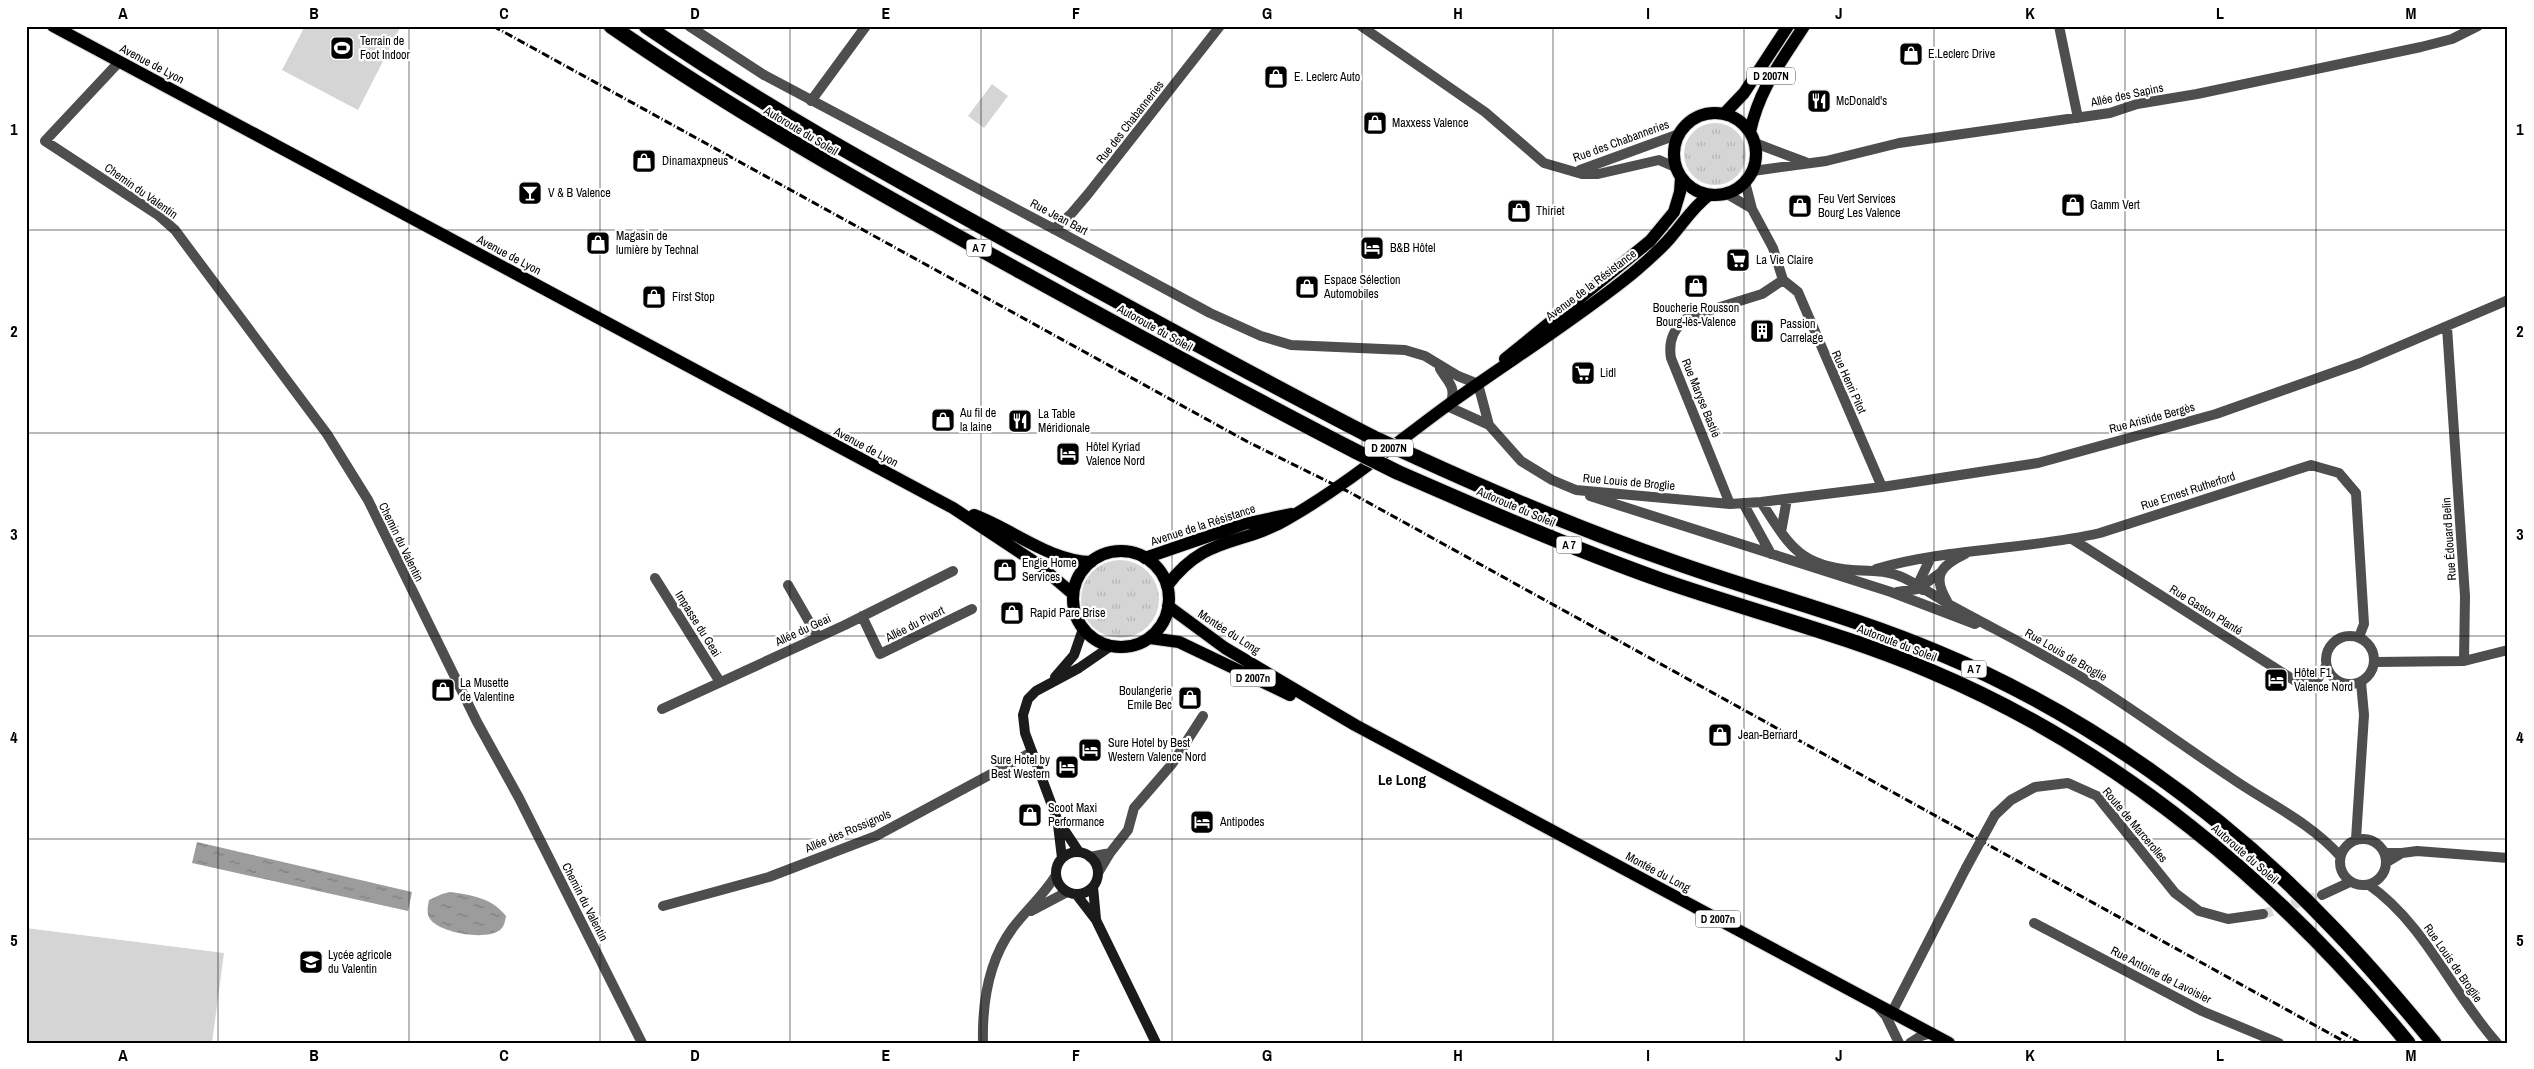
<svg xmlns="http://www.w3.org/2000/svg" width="2534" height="1069" viewBox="0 0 2534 1069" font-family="'Archivo Narrow',sans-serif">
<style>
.grass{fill:url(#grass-tufts)}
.garden{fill:#d5d5d5}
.water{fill:url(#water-ripples)}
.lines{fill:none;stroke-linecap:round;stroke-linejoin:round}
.minor-tunnel{stroke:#d9d9d9;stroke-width:10;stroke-dasharray:10 5;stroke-linecap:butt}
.primary-casing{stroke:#dbdbdb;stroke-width:14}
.motorway-casing{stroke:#dbdbdb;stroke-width:17}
.minor{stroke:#4e4e4e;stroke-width:10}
.tertiary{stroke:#4e4e4e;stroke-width:10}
.secondary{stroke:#1b1b1b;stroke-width:10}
.primary{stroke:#000;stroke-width:12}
.motorway{stroke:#000;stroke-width:15}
.rail{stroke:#000;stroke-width:3;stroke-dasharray:8 2.5 1 2.5;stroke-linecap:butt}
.motorway-bridge-casing{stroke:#dbdbdb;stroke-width:17;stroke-linecap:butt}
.minor-bridge{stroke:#4e4e4e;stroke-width:10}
.motorway-bridge{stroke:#000;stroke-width:15}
.grid{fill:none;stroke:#000;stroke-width:1;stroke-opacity:0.55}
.labels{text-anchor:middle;stroke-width:4.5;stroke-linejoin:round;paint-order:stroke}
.shield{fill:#fff;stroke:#4c4c4c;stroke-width:1}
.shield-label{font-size:11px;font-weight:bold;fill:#000}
.poi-label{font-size:12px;fill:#000;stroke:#fff;text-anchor:start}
.street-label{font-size:12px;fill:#000;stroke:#fff}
.quarter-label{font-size:15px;font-weight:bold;fill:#000;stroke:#fff}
.neatline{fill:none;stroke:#000;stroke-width:2}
.grid-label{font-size:16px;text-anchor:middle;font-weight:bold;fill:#000}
</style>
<defs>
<pattern id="grass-tufts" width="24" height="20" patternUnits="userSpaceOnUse" patternTransform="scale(1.25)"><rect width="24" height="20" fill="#d5d5d5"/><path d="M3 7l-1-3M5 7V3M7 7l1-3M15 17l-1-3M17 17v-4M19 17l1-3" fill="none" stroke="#b5b5b5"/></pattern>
<pattern id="water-ripples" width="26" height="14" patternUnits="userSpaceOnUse" patternTransform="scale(1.25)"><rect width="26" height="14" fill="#9c9c9c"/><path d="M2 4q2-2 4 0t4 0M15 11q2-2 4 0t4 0" fill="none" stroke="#7d7d7d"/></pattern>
</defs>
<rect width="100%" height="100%" fill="#fff"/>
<!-- grass -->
<path class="grass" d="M1684 154a31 31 0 1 1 62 0a31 31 0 1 1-62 0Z
M1081 599a39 39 0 1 1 78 0a39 39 0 1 1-78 0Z"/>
<!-- garden -->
<path class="garden" d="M 305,26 L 401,26 L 358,110 L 282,70 Z
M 992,84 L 1008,96 L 984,128 L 968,116 Z
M 26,928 L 224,953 L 212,1043 L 26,1043 Z"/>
<!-- water -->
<path class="water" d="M 197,842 L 412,892 L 408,911 L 192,863 Z
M 450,892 C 472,895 492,898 506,916 C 505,922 504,927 500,930 C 486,941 440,933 430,919 C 426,913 428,906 429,900 L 442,894 Z"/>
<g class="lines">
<!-- minor-tunnel -->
<path class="minor-tunnel" d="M 2263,914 L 2322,895"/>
<!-- primary casing -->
<g class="primary-casing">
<path id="primary" d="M 53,26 L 953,508 L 1039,565 L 1073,594
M1674 154a41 41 0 1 1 82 0a41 41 0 1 1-82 0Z
M 1724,114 L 1744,93 L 1788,26
M 1750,132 C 1759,89 1781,62 1804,26
M 1505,359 L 1650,241 L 1674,212 L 1680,192 L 1681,178
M 974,515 C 1012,529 1049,561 1091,562
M1073 599a48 48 0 1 1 96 0a48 48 0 1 1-96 0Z
M 1145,558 L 1244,524 L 1291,514
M 1167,586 C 1205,534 1241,547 1289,518 C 1347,485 1398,441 1452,402 C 1512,359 1575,320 1633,273 C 1646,262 1660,250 1671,237 C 1684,222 1693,207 1709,195
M 1168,606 L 1225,648 L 1355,725 L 1949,1043
M 1150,638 L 1179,642 L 1290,695"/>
</g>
<!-- motorway casing -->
<g class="motorway-casing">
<path id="motorway" d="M 611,26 C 738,114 872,189 1007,264 C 1123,328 1239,391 1357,452
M 646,26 C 764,107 890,176 1015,245 C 1134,310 1253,376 1374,438
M 1416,457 C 1499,495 1584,531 1671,561 C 1760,593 1852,616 1939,653 C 2083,713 2224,813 2331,926 C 2367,963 2401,1003 2434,1043
M 1397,472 C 1484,510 1571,548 1661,580 C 1750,611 1843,634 1930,671 C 2118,750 2280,886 2408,1043"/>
</g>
<!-- minor -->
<path class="minor" d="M 2059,26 L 2078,118
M 119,62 L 45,141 L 158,215 L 175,230 L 327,434 L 368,500 L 477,722 L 519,798 L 642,1043
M 811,101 L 866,26
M 1755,143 L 1805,162
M 1753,171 L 1826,161 L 1899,143 L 2110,113 L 2137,104 L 2197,94 L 2421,47 L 2452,39 L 2478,26
M 1745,182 L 1752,209 L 1773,248 L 1783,280 L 1798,292 L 1882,487
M 1727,194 L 1751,208
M 1054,229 L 1210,313 L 1261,336 L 1291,345 L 1405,350 L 1425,356 L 1458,376 L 1478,384 L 1489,425
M 2447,327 L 2465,596 L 2464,661
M 1440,369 C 1448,382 1456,386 1451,403
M 1447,406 L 1489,425 L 1521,461 L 1552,480 L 1576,490 L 1730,504 L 1761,502 L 1882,487 L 2038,463 L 2216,414 L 2360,363 L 2508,300
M 1590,496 L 1891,592 L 1975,624
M 1761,502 C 1788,543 1798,566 1852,570 C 1871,571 1887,570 1904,578 C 1920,586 1935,596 1950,605 C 2001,633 2053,658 2102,690 C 2144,717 2185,747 2227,775 C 2265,802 2309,821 2340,856
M 1743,503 L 1771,554
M 1730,504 L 1671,358 C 1668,340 1674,328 1688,317 L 1762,294 L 1783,280
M 1781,532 L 1787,499
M 2072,539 L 2297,682 L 2317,680 L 2326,666
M 1876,569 C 1949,548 2026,550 2100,533 L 2311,465 L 2339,473 L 2356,493 L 2364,624 L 2359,637
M 655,578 L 720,682
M 788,585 L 818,637
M 1923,590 L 1920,580 L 1931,557
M 1897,592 L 1918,589 L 1940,573
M 1947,601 C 1932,576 1940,566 1965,554
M 862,616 L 880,654 L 972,609
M2326 660a24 24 0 1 1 48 0a24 24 0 1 1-48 0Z
M 2375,662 L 2464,661 L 2508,650
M 662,709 L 845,625 L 953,571
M 1995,815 L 2011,800 L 2035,787 L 2068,783 L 2097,796 L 2175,893 L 2199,911 L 2228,919 L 2263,914
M2340 862a23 23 0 1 1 46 0a23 23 0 1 1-46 0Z
M 2356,839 L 2364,715 L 2361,682
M 2385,853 L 2402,853 L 2387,862
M 2402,853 L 2417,851 L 2508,858
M 1090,857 L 1110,853
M 1098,873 L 1110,853 L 1128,830 L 1134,808 L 1172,764 L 1203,716
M 2369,885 C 2425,924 2452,993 2497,1043
M 2322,895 L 2350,882
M 663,906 L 769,877 L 876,836 L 1032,752
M 2034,923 L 2202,1011 L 2279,1043
M 1879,1008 L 1886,1016 L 1899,1043
M 1892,1012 L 1966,868
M 1910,1043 L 1921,1036 L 1932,1033"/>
<!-- tertiary -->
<path class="tertiary" d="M 689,26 L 764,75 L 1054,229 L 1071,214 L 1088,194 L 1220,26
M 1361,26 L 1485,112 L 1544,163 L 1582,174 L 1598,174 L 1659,160 L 1675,167
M 1580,170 L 1679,134
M 1031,911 L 1067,892
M 983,1043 C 982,1002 988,962 1012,929 C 1026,910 1044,895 1056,875"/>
<!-- secondary -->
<path class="secondary" d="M 1055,677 L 1074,655 L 1083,629
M 1058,825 L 1062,858
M1056 873a21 21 0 1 1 42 0a21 21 0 1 1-42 0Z
M 1079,852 L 1057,819 L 1025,733 L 1023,715 L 1028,699 L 1036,691 L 1079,668 L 1111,646
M 1093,887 L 1096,919
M 1076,894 L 1096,920 L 1156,1043"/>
<!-- primary -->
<use href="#primary" class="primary"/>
<!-- motorway -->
<use href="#motorway" class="motorway"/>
<!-- rail -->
<path class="rail" d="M 493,26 L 1248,442 L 1351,493 L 2347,1043
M 2341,1032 L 2360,1043"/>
<!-- motorway-bridge casing -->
<g class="motorway-bridge-casing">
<path id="motorway-bridge" d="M 1374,438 L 1416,457
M 1357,452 L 1397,472"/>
</g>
<!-- minor-bridge -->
<path class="minor-bridge" d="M 1966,868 L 1995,815"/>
<!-- motorway-bridge -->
<use href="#motorway-bridge" class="motorway-bridge"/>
</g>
<!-- grid -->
<path class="grid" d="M 218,26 L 218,1043M 409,26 L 409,1043M 600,26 L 600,1043M 790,26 L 790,1043M 981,26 L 981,1043M 1172,26 L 1172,1043M 1362,26 L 1362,1043M 1553,26 L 1553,1043M 1744,26 L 1744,1043M 1934,26 L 1934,1043M 2125,26 L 2125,1043M 2316,26 L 2316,1043M 26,230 L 2508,230M 26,433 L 2508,433M 26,636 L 2508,636M 26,839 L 2508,839"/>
<!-- icons -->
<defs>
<g id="stadium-square" transform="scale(1.25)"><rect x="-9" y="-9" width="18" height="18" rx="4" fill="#000" stroke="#fff"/><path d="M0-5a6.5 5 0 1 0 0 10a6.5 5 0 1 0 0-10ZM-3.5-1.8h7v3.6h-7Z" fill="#fff"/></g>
<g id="shop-square" transform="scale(1.25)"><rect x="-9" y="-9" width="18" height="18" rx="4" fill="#000" stroke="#fff"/><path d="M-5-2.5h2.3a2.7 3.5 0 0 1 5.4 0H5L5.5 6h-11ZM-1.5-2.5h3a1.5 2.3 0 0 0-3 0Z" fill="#fff"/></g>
<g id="restaurant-square" transform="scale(1.25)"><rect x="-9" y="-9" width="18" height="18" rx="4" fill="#000" stroke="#fff"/><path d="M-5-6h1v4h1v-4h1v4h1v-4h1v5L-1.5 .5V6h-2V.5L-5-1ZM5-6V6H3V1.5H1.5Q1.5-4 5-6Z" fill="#fff"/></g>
<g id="bar-square" transform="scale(1.25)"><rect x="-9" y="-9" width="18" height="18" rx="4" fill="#000" stroke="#fff"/><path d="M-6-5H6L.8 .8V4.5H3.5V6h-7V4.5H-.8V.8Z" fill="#fff"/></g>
<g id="hotel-square" transform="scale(1.25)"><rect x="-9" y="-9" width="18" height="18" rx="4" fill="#000" stroke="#fff"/><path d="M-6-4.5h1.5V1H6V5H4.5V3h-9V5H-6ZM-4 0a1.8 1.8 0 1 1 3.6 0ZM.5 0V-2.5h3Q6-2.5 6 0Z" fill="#fff"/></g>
<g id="supermarket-square" transform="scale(1.25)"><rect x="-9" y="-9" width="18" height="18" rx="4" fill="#000" stroke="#fff"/><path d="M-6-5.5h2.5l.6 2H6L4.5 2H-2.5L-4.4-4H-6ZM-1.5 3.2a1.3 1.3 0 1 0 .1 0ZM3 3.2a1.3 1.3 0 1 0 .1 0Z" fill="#fff"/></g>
<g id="building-square" transform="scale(1.25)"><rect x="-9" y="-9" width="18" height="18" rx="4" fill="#000" stroke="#fff"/><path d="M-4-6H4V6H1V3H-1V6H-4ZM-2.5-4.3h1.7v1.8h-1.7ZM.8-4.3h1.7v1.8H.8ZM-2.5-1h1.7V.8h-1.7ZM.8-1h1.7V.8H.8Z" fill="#fff"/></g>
<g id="school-square" transform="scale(1.25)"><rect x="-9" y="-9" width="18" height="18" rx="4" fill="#000" stroke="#fff"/><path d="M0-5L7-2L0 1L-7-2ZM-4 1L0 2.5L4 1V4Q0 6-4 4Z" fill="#fff"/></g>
</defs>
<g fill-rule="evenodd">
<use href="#stadium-square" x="342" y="48"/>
<use href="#shop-square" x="1911" y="54"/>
<use href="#shop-square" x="1276" y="77"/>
<use href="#restaurant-square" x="1819" y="101"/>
<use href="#shop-square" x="1375" y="123"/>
<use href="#shop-square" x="644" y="161"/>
<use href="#bar-square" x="530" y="193"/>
<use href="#shop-square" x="2073" y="205"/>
<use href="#shop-square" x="1800" y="206"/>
<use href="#shop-square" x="1519" y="211"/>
<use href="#shop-square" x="598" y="243"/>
<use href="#hotel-square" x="1372" y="248"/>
<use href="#supermarket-square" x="1738" y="260"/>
<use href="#shop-square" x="1696" y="286"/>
<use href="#shop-square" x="1307" y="287"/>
<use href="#shop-square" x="654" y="297"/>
<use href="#building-square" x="1762" y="331"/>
<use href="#supermarket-square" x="1583" y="373"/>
<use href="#shop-square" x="943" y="420"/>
<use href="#restaurant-square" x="1020" y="421"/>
<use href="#hotel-square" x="1068" y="454"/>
<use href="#shop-square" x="1005" y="570"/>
<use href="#shop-square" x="1012" y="613"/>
<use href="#hotel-square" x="2276" y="680"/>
<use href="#shop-square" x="443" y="690"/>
<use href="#shop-square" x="1190" y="698"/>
<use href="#shop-square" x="1720" y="735"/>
<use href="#hotel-square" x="1090" y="750"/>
<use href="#hotel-square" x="1067" y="767"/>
<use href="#shop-square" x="1030" y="815"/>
<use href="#hotel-square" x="1202" y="822"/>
<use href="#school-square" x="311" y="962"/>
</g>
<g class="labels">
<!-- shield labels -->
<g class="shield">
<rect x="1747" y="67.5" width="48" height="17" rx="4"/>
<rect x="966.5" y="239.5" width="25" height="17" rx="4"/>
<rect x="1365" y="439.5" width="48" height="17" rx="4"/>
<rect x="1556.5" y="536.5" width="25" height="17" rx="4"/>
<rect x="1961.5" y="660.5" width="25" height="17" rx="4"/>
<rect x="1230.5" y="669.5" width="45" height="17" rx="4"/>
<rect x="1695.5" y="910.5" width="45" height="17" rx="4"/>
</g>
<g class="shield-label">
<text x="1771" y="80">D 2007N</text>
<text x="979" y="252">A 7</text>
<text x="1389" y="452">D 2007N</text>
<text x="1569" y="549">A 7</text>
<text x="1974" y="673">A 7</text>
<text x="1253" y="682">D 2007n</text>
<text x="1718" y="923">D 2007n</text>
</g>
<!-- poi labels -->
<g class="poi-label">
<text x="360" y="45">Terrain de<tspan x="360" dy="14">Foot Indoor</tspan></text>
<text x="1928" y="58">E.Leclerc Drive</text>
<text x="1294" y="81">E. Leclerc Auto</text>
<text x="1836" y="105">McDonald's</text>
<text x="1392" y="127">Maxxess Valence</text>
<text x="662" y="165">Dinamaxpneus</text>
<text x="548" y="197">V &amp; B Valence</text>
<text x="1818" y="203">Feu Vert Services<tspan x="1818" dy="14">Bourg Les Valence</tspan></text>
<text x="2090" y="209">Gamm Vert</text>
<text x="1536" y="215">Thiriet</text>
<text x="616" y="240">Magasin de<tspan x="616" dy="14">lumière by Technal</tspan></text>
<text x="1390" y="252">B&amp;B Hôtel</text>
<text x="1756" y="264">La Vie Claire</text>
<text x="1324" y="284">Espace Sélection<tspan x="1324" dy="14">Automobiles</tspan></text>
<text x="672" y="301">First Stop</text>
<text x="1696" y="312" text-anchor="middle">Boucherie Rousson<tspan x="1696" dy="14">Bourg-lès-Valence</tspan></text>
<text x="1780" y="328">Passion<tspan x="1780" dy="14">Carrelage</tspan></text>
<text x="1600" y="377">Lidl</text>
<text x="960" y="417">Au fil de<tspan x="960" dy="14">la laine</tspan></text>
<text x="1038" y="418">La Table<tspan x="1038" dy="14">Méridionale</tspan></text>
<text x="1086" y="451">Hôtel Kyriad<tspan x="1086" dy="14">Valence Nord</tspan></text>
<text x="1022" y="567">Engie Home<tspan x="1022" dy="14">Services</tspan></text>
<text x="1030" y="617">Rapid Pare Brise</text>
<text x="2294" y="677">Hôtel F1<tspan x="2294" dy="14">Valence Nord</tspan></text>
<text x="460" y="687">La Musette<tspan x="460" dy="14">de Valentine</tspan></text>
<text x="1172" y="695" text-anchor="end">Boulangerie<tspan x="1172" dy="14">Emile Bec</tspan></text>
<text x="1738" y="739">Jean-Bernard</text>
<text x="1108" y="747">Sure Hotel by Best<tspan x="1108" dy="14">Western Valence Nord</tspan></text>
<text x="1050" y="764" text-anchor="end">Sure Hotel by<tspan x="1050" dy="14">Best Western</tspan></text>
<text x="1048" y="812">Scoot Maxi<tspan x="1048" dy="14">Performance</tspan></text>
<text x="1220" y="826">Antipodes</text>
<text x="328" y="959">Lycée agricole<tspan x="328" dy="14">du Valentin</tspan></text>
</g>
<!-- street labels -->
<g class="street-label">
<text transform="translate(152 64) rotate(28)" y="4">Avenue de Lyon</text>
<text transform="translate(2127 95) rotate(-12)" y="4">Allée des Sapins</text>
<text transform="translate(1130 122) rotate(-52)" y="4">Rue des Chabanneries</text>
<text transform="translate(801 131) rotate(31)" y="4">Autoroute du Soleil</text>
<text transform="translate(1621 141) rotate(-20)" y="4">Rue des Chabanneries</text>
<text transform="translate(141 191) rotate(35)" y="4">Chemin du Valentin</text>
<text transform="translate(1059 217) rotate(28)" y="4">Rue Jean Bart</text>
<text transform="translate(509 255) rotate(28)" y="4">Avenue de Lyon</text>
<text transform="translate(1591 285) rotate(-37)" y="4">Avenue de la Résistance</text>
<text transform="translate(1155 328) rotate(29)" y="4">Autoroute du Soleil</text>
<text transform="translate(1849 382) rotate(66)" y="4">Rue Henri Pitot</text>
<text transform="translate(1701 398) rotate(68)" y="4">Rue Maryse Bastié</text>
<text transform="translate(2152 418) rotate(-15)" y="4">Rue Aristide Bergès</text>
<text transform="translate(866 447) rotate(28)" y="4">Avenue de Lyon</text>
<text transform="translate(1629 482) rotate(5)" y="4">Rue Louis de Broglie</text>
<text transform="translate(2188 491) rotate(-18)" y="4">Rue Ernest Rutherford</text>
<text transform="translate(1516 507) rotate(23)" y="4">Autoroute du Soleil</text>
<text transform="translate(1203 525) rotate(-18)" y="4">Avenue de la Résistance</text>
<text transform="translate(2449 539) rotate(-94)" y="4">Rue Édouard Belin</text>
<text transform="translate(401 542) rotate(64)" y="4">Chemin du Valentin</text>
<text transform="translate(2206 610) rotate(32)" y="4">Rue Gaston Planté</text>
<text transform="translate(698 624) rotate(58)" y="4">Impasse du Geai</text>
<text transform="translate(915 624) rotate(-27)" y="4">Allée du Pivert</text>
<text transform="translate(803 630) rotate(-25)" y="4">Allée du Geai</text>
<text transform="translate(1229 632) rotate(33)" y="4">Montée du Long</text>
<text transform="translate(1897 643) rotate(21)" y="4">Autoroute du Soleil</text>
<text transform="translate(2066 655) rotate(30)" y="4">Rue Louis de Broglie</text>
<text transform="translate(2135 825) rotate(50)" y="4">Route de Marcerolles</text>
<text transform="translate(848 831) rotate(-23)" y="4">Allée des Rossignols</text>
<text transform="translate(2245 854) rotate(41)" y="4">Autoroute du Soleil</text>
<text transform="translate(1658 872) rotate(28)" y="4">Montée du Long</text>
<text transform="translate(585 902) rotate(63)" y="4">Chemin du Valentin</text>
<text transform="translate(2453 963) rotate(55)" y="4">Rue Louis de Broglie</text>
<text transform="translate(2161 975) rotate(27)" y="4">Rue Antoine de Lavoisier</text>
</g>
<!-- quarter labels -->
<g class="quarter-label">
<text x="1402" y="785">Le Long</text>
</g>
</g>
<!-- border -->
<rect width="2534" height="1069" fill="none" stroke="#ffffff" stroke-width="55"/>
<rect x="28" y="28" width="2478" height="1014" class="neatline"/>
<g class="grid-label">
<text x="123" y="19">A</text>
<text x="314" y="19">B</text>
<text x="504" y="19">C</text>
<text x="695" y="19">D</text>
<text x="886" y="19">E</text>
<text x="1076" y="19">F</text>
<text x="1267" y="19">G</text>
<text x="1458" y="19">H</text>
<text x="1648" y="19">I</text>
<text x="1839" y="19">J</text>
<text x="2030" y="19">K</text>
<text x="2220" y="19">L</text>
<text x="2411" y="19">M</text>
<text x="14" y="135">1</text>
<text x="2520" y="135">1</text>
<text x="14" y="337">2</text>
<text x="2520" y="337">2</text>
<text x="14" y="540">3</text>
<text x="2520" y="540">3</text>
<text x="14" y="743">4</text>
<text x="2520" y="743">4</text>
<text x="14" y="946">5</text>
<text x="2520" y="946">5</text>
<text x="123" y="1061">A</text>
<text x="314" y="1061">B</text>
<text x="504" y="1061">C</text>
<text x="695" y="1061">D</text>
<text x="886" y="1061">E</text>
<text x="1076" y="1061">F</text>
<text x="1267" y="1061">G</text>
<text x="1458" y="1061">H</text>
<text x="1648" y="1061">I</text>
<text x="1839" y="1061">J</text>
<text x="2030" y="1061">K</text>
<text x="2220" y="1061">L</text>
<text x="2411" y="1061">M</text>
</g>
</svg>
